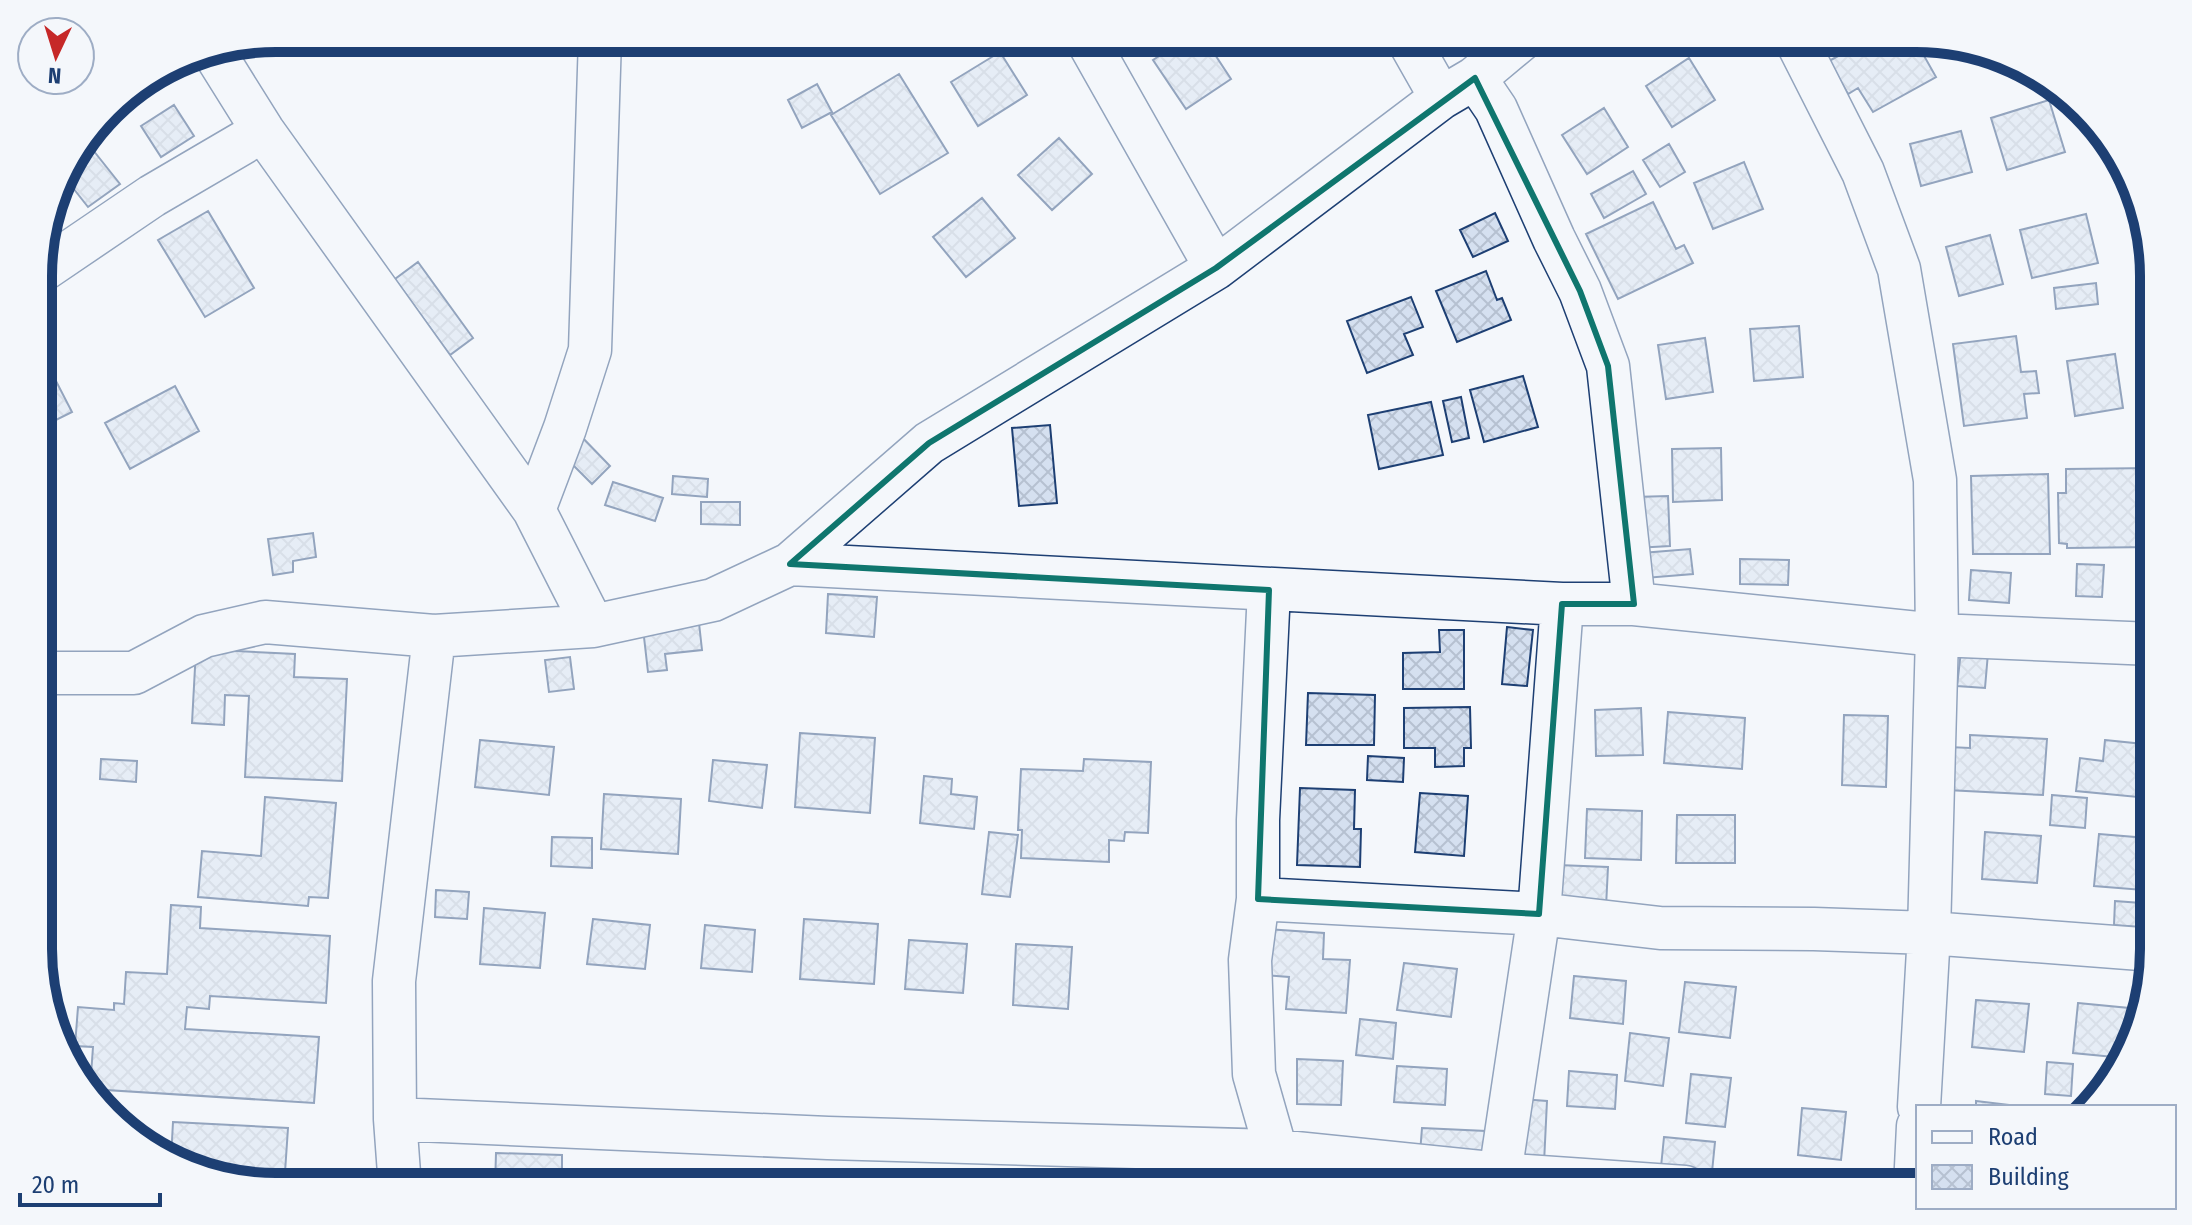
<svg xmlns="http://www.w3.org/2000/svg" width="2192" height="1225" viewBox="0 0 2192 1225" font-family="'Fira Sans Condensed',sans-serif">
<style>
.building{fill:url(#building-cross-hatch);stroke:#1d3f73;stroke-width:2}
.lines{fill:none;stroke-linecap:round;stroke-linejoin:round}
.minor-casing{stroke:#1d3f73;stroke-width:45}
.minor{stroke:#f4f7fb;stroke-width:42}
.marked{fill:none;stroke:#0f766e;stroke-width:6;stroke-linejoin:round}
.rim{fill:none;stroke:#1d3f73;stroke-width:10}
</style>
<defs>
<pattern id="building-cross-hatch" width="8" height="8" patternUnits="userSpaceOnUse" patternTransform="scale(2)"><rect width="8" height="8" fill="#d5e0f0"/><path d="M0 0l8 8M0 8l8-8" fill="none" stroke="#b6c1d1"/></pattern>
</defs>
<rect width="100%" height="100%" fill="#f4f7fb"/>
<!-- building -->
<path class="building" d="M 618,38 L 646,38 L 646,49 L 618,49 Z
M 742,38 L 779,38 L 745,49 Z
M 1187,38 L 1204,38 L 1231,79 L 1186,109 L 1153,60 Z
M 1871,38 L 1914,38 L 1936,77 L 1873,112 L 1858,88 L 1848,94 L 1829,61 Z
M 1000,52 L 1027,95 L 978,126 L 951,82 Z
M 1689,58 L 1715,100 L 1672,127 L 1646,86 Z
M 899,74 L 948,153 L 880,194 L 831,115 Z
M 817,84 L 832,112 L 802,128 L 788,100 Z
M 130,91 L 138,104 L 91,134 L 119,97 Z
M 2049,100 L 2065,152 L 2007,170 L 1991,118 Z
M 174,105 L 194,136 L 161,157 L 141,126 Z
M 1604,108 L 1628,147 L 1587,174 L 1562,135 Z
M 1961,131 L 1972,172 L 1921,186 L 1910,144 Z
M 1059,138 L 1092,174 L 1052,210 L 1018,175 Z
M 1669,144 L 1685,172 L 1660,187 L 1643,160 Z
M 93,150 L 120,184 L 88,207 L 62,174 Z
M 1744,162 L 1763,209 L 1713,229 L 1694,183 Z
M 1633,171 L 1646,194 L 1604,218 L 1591,194 Z
M 982,198 L 1015,238 L 966,277 L 933,237 Z
M 1653,202 L 1676,249 L 1684,245 L 1693,263 L 1618,299 L 1586,234 Z
M 208,211 L 254,288 L 205,317 L 158,240 Z
M 1495,213 L 1508,241 L 1473,257 L 1460,230 Z
M 2086,214 L 2098,263 L 2032,278 L 2020,230 Z
M 1990,235 L 2003,284 L 1959,296 L 1946,247 Z
M 418,262 L 473,338 L 450,355 L 395,279 Z
M 1486,271 L 1497,300 L 1502,298 L 1511,320 L 1457,342 L 1436,291 Z
M 2096,283 L 2098,304 L 2056,309 L 2054,288 Z
M 1411,297 L 1423,327 L 1404,334 L 1413,355 L 1367,373 L 1347,321 Z
M 1799,326 L 1803,377 L 1754,381 L 1750,329 Z
M 2016,336 L 2021,372 L 2036,371 L 2039,393 L 2024,394 L 2027,418 L 1964,426 L 1953,344 Z
M 1705,338 L 1713,392 L 1666,399 L 1658,345 Z
M 40,350 L 72,412 L 40,428 Z
M 2115,354 L 2123,408 L 2075,416 L 2067,361 Z
M 1523,376 L 1538,427 L 1484,442 L 1470,390 Z
M 175,386 L 199,431 L 130,469 L 105,423 Z
M 1461,397 L 1469,438 L 1452,442 L 1443,401 Z
M 1431,402 L 1443,455 L 1379,469 L 1368,415 Z
M 1050,425 L 1057,503 L 1019,506 L 1012,428 Z
M 577,432 L 610,466 L 592,484 L 558,450 Z
M 1721,448 L 1722,500 L 1673,502 L 1672,449 Z
M 2153,468 L 2153,547 L 2067,548 L 2067,544 L 2059,543 L 2058,493 L 2066,493 L 2066,469 Z
M 2048,474 L 2050,554 L 1973,554 L 1971,476 Z
M 673,476 L 708,479 L 707,497 L 672,494 Z
M 613,482 L 663,498 L 655,521 L 605,505 Z
M 1668,496 L 1670,546 L 1635,548 L 1634,497 Z
M 701,502 L 740,502 L 740,525 L 701,524 Z
M 313,533 L 316,557 L 293,561 L 293,572 L 273,575 L 268,539 Z
M 1690,549 L 1693,574 L 1645,578 L 1642,553 Z
M 1740,559 L 1789,560 L 1788,585 L 1740,584 Z
M 2077,564 L 2104,565 L 2102,597 L 2076,596 Z
M 1971,570 L 2011,573 L 2009,603 L 1969,600 Z
M 828,594 L 877,597 L 874,637 L 826,633 Z
M 697,605 L 702,650 L 665,654 L 667,670 L 648,672 L 641,611 Z
M 1507,627 L 1533,630 L 1527,686 L 1502,684 Z
M 1439,630 L 1464,630 L 1464,689 L 1403,689 L 1403,653 L 1440,652 Z
M 196,649 L 295,654 L 294,677 L 347,679 L 342,781 L 245,777 L 249,696 L 225,695 L 224,725 L 192,723 Z
M 1961,651 L 1988,653 L 1985,688 L 1957,686 Z
M 570,657 L 574,689 L 549,692 L 545,660 Z
M 1308,693 L 1375,695 L 1374,745 L 1306,745 Z
M 1470,707 L 1471,748 L 1464,748 L 1464,766 L 1435,767 L 1435,748 L 1404,748 L 1404,708 Z
M 1641,708 L 1643,755 L 1596,756 L 1595,710 Z
M 1668,712 L 1745,718 L 1742,769 L 1664,763 Z
M 1844,715 L 1888,716 L 1886,787 L 1842,785 Z
M 800,733 L 875,738 L 870,813 L 795,807 Z
M 1970,735 L 2047,739 L 2043,795 L 1947,790 L 1949,747 L 1970,748 Z
M 480,740 L 554,747 L 549,795 L 475,787 Z
M 2105,740 L 2153,745 L 2148,798 L 2076,791 L 2080,758 L 2103,761 Z
M 1368,756 L 1404,758 L 1403,782 L 1367,780 Z
M 101,759 L 137,761 L 136,782 L 100,779 Z
M 1084,759 L 1151,762 L 1148,833 L 1125,832 L 1124,841 L 1109,840 L 1109,862 L 1021,858 L 1022,830 L 1018,830 L 1021,769 L 1083,771 Z
M 713,760 L 767,765 L 762,808 L 709,801 Z
M 924,776 L 952,779 L 951,794 L 977,797 L 974,829 L 920,823 Z
M 1300,788 L 1355,790 L 1354,829 L 1361,829 L 1360,867 L 1297,865 Z
M 1420,793 L 1468,796 L 1464,856 L 1415,852 Z
M 604,794 L 681,799 L 678,854 L 601,849 Z
M 2052,795 L 2087,798 L 2085,828 L 2050,825 Z
M 265,797 L 336,803 L 328,898 L 309,897 L 308,906 L 198,897 L 202,851 L 261,856 Z
M 1587,809 L 1642,811 L 1641,860 L 1585,858 Z
M 1677,815 L 1735,815 L 1735,863 L 1676,863 Z
M 989,832 L 1018,835 L 1010,897 L 982,894 Z
M 1985,832 L 2041,836 L 2037,883 L 1982,879 Z
M 2099,834 L 2147,838 L 2143,890 L 2094,886 Z
M 552,837 L 592,838 L 592,868 L 551,866 Z
M 1558,865 L 1608,867 L 1606,907 L 1556,904 Z
M 436,890 L 469,892 L 467,919 L 435,917 Z
M 2115,901 L 2154,904 L 2154,928 L 2114,925 Z
M 171,905 L 201,907 L 200,928 L 330,936 L 326,1003 L 210,996 L 209,1009 L 187,1007 L 185,1029 L 319,1037 L 314,1103 L 90,1089 L 93,1047 L 75,1046 L 78,1007 L 114,1010 L 114,1003 L 124,1004 L 126,972 L 167,974 Z
M 484,908 L 545,913 L 540,968 L 480,964 Z
M 593,919 L 650,925 L 645,969 L 587,964 Z
M 804,919 L 878,924 L 874,984 L 800,979 Z
M 705,925 L 755,930 L 752,972 L 701,968 Z
M 1268,929 L 1324,933 L 1323,959 L 1350,960 L 1346,1013 L 1286,1009 L 1289,977 L 1264,975 Z
M 909,940 L 967,944 L 963,993 L 905,989 Z
M 1016,944 L 1072,947 L 1068,1009 L 1013,1005 Z
M 1404,963 L 1457,969 L 1451,1017 L 1397,1010 Z
M 1574,976 L 1626,981 L 1623,1024 L 1570,1018 Z
M 1685,982 L 1736,987 L 1730,1038 L 1679,1032 Z
M 1976,1000 L 2029,1004 L 2024,1052 L 1972,1047 Z
M 2078,1003 L 2129,1008 L 2124,1058 L 2073,1053 Z
M 1360,1019 L 1396,1023 L 1393,1059 L 1356,1055 Z
M 1630,1033 L 1669,1038 L 1663,1086 L 1625,1081 Z
M 1297,1059 L 1343,1061 L 1341,1105 L 1297,1104 Z
M 2047,1062 L 2073,1064 L 2071,1096 L 2045,1094 Z
M 1397,1066 L 1447,1069 L 1445,1105 L 1394,1102 Z
M 1569,1071 L 1617,1075 L 1615,1109 L 1567,1106 Z
M 1691,1074 L 1731,1078 L 1725,1127 L 1686,1123 Z
M 1521,1099 L 1547,1101 L 1544,1163 L 1516,1162 Z
M 1976,1101 L 2026,1107 L 1976,1107 Z
M 1802,1108 L 1846,1112 L 1841,1160 L 1798,1155 Z
M 173,1122 L 288,1128 L 284,1187 L 276,1187 L 171,1159 Z
M 1422,1128 L 1486,1131 L 1484,1157 L 1420,1153 Z
M 1664,1137 L 1715,1142 L 1712,1172 L 1661,1167 Z
M 496,1153 L 562,1155 L 562,1181 L 549,1181 L 549,1187 L 495,1187 Z
M 599,1181 L 652,1184 L 652,1187 L 599,1187 Z"/>
<g class="lines">
<!-- minor casing -->
<g class="minor-casing">
<path id="minor" d="M 1086,38 L 1216,268
M 1407,38 L 1441,98
M 1795,38 L 1863,172 L 1899,269 L 1935,480 L 1937,635 L 1929,933 L 1919,1107
M 213,51 L 263,131 L 534,510 L 593,626
M 1475,78 L 1496,109 L 1554,239 L 1580,291 L 1608,366 L 1634,604
M 40,272 L 152,196 L 263,131
M 534,510 L 565,428 L 590,350 L 600,38
M 790,564 L 1562,604 L 1634,604 L 1937,635 L 2153,644
M 1269,590 L 1258,820 L 1258,899 L 1539,914 L 1660,928 L 1814,929 L 1929,933 L 2154,950
M 434,636 L 394,981 L 395,1119 L 828,1138 L 1276,1151 L 1500,1174 L 1685,1187
M 40,673 L 134,673 L 204,636 L 265,622 L 434,636 L 593,626 L 713,600 L 790,564 L 929,443 L 1216,268 L 1441,98 L 1475,78 L 1523,38
M 1258,899 L 1250,960 L 1254,1074 L 1276,1151
M 395,1119 L 400,1187
M 1500,1174 L 1539,914 L 1562,604
M 1915,1187 L 1918,1126"/>
</g>
<!-- minor -->
<use href="#minor" class="minor"/>
</g>
<!-- marked area -->
<path d="M0 0H2192V1225H0ZM 1475,78 L 1580,291 L 1608,366 L 1634,604 L 1562,604 L 1539,914 L 1258,899 L 1269,590 L 790,564 L 929,443 L 1216,268 Z" fill="#f4f7fb" fill-opacity=".55" fill-rule="evenodd"/>
<path class="marked" d="M 1475,78 L 1580,291 L 1608,366 L 1634,604 L 1562,604 L 1539,914 L 1258,899 L 1269,590 L 790,564 L 929,443 L 1216,268 Z"/>
<!-- crop -->
<path d="M0 0H2192V1225H0ZM276 52H1916A224 224 0 0 1 2140 276V949A224 224 0 0 1 1916 1173H276A224 224 0 0 1 52 949V276A224 224 0 0 1 276 52Z" fill="#f4f7fb" fill-rule="evenodd"/>
<path class="rim" d="M276 52H1916A224 224 0 0 1 2140 276V949A224 224 0 0 1 1916 1173H276A224 224 0 0 1 52 949V276A224 224 0 0 1 276 52Z"/>
<!-- legend -->
<rect x="1916" y="1105" width="260" height="104" fill="#f4f7fb" stroke="#9eadc5" stroke-width="2"/>
<rect x="1932" y="1131" width="40" height="12" fill="#f4f7fb" stroke="#9eadc5" stroke-width="2"/>
<text x="1988" y="1145" font-size="24" fill="#1d3f73">Road</text>
<rect x="1932" y="1165" width="40" height="24" fill="url(#building-cross-hatch)" stroke="#9eadc5" stroke-width="2"/>
<text x="1988" y="1185" font-size="24" fill="#1d3f73">Building</text>
<!-- north arrow -->
<g transform="translate(56 56) rotate(184)"><circle r="38" fill="#f4f7fb" stroke="#9eadc5" stroke-width="2"/>
<path d="M0-6L14 30L0 20L-14 30Z" fill="#c62828"/>
<text y="-12" font-size="22" font-weight="bold" text-anchor="middle" fill="#1d3f73">N</text>
</g>
<!-- scale -->
<path d="M20 1193v12h140v-12" fill="none" stroke="#1d3f73" stroke-width="4"/>
<text x="32" y="1193" font-size="24" fill="#1d3f73" stroke="#f4f7fb" stroke-width="6" paint-order="stroke">20 m</text>
</svg>
